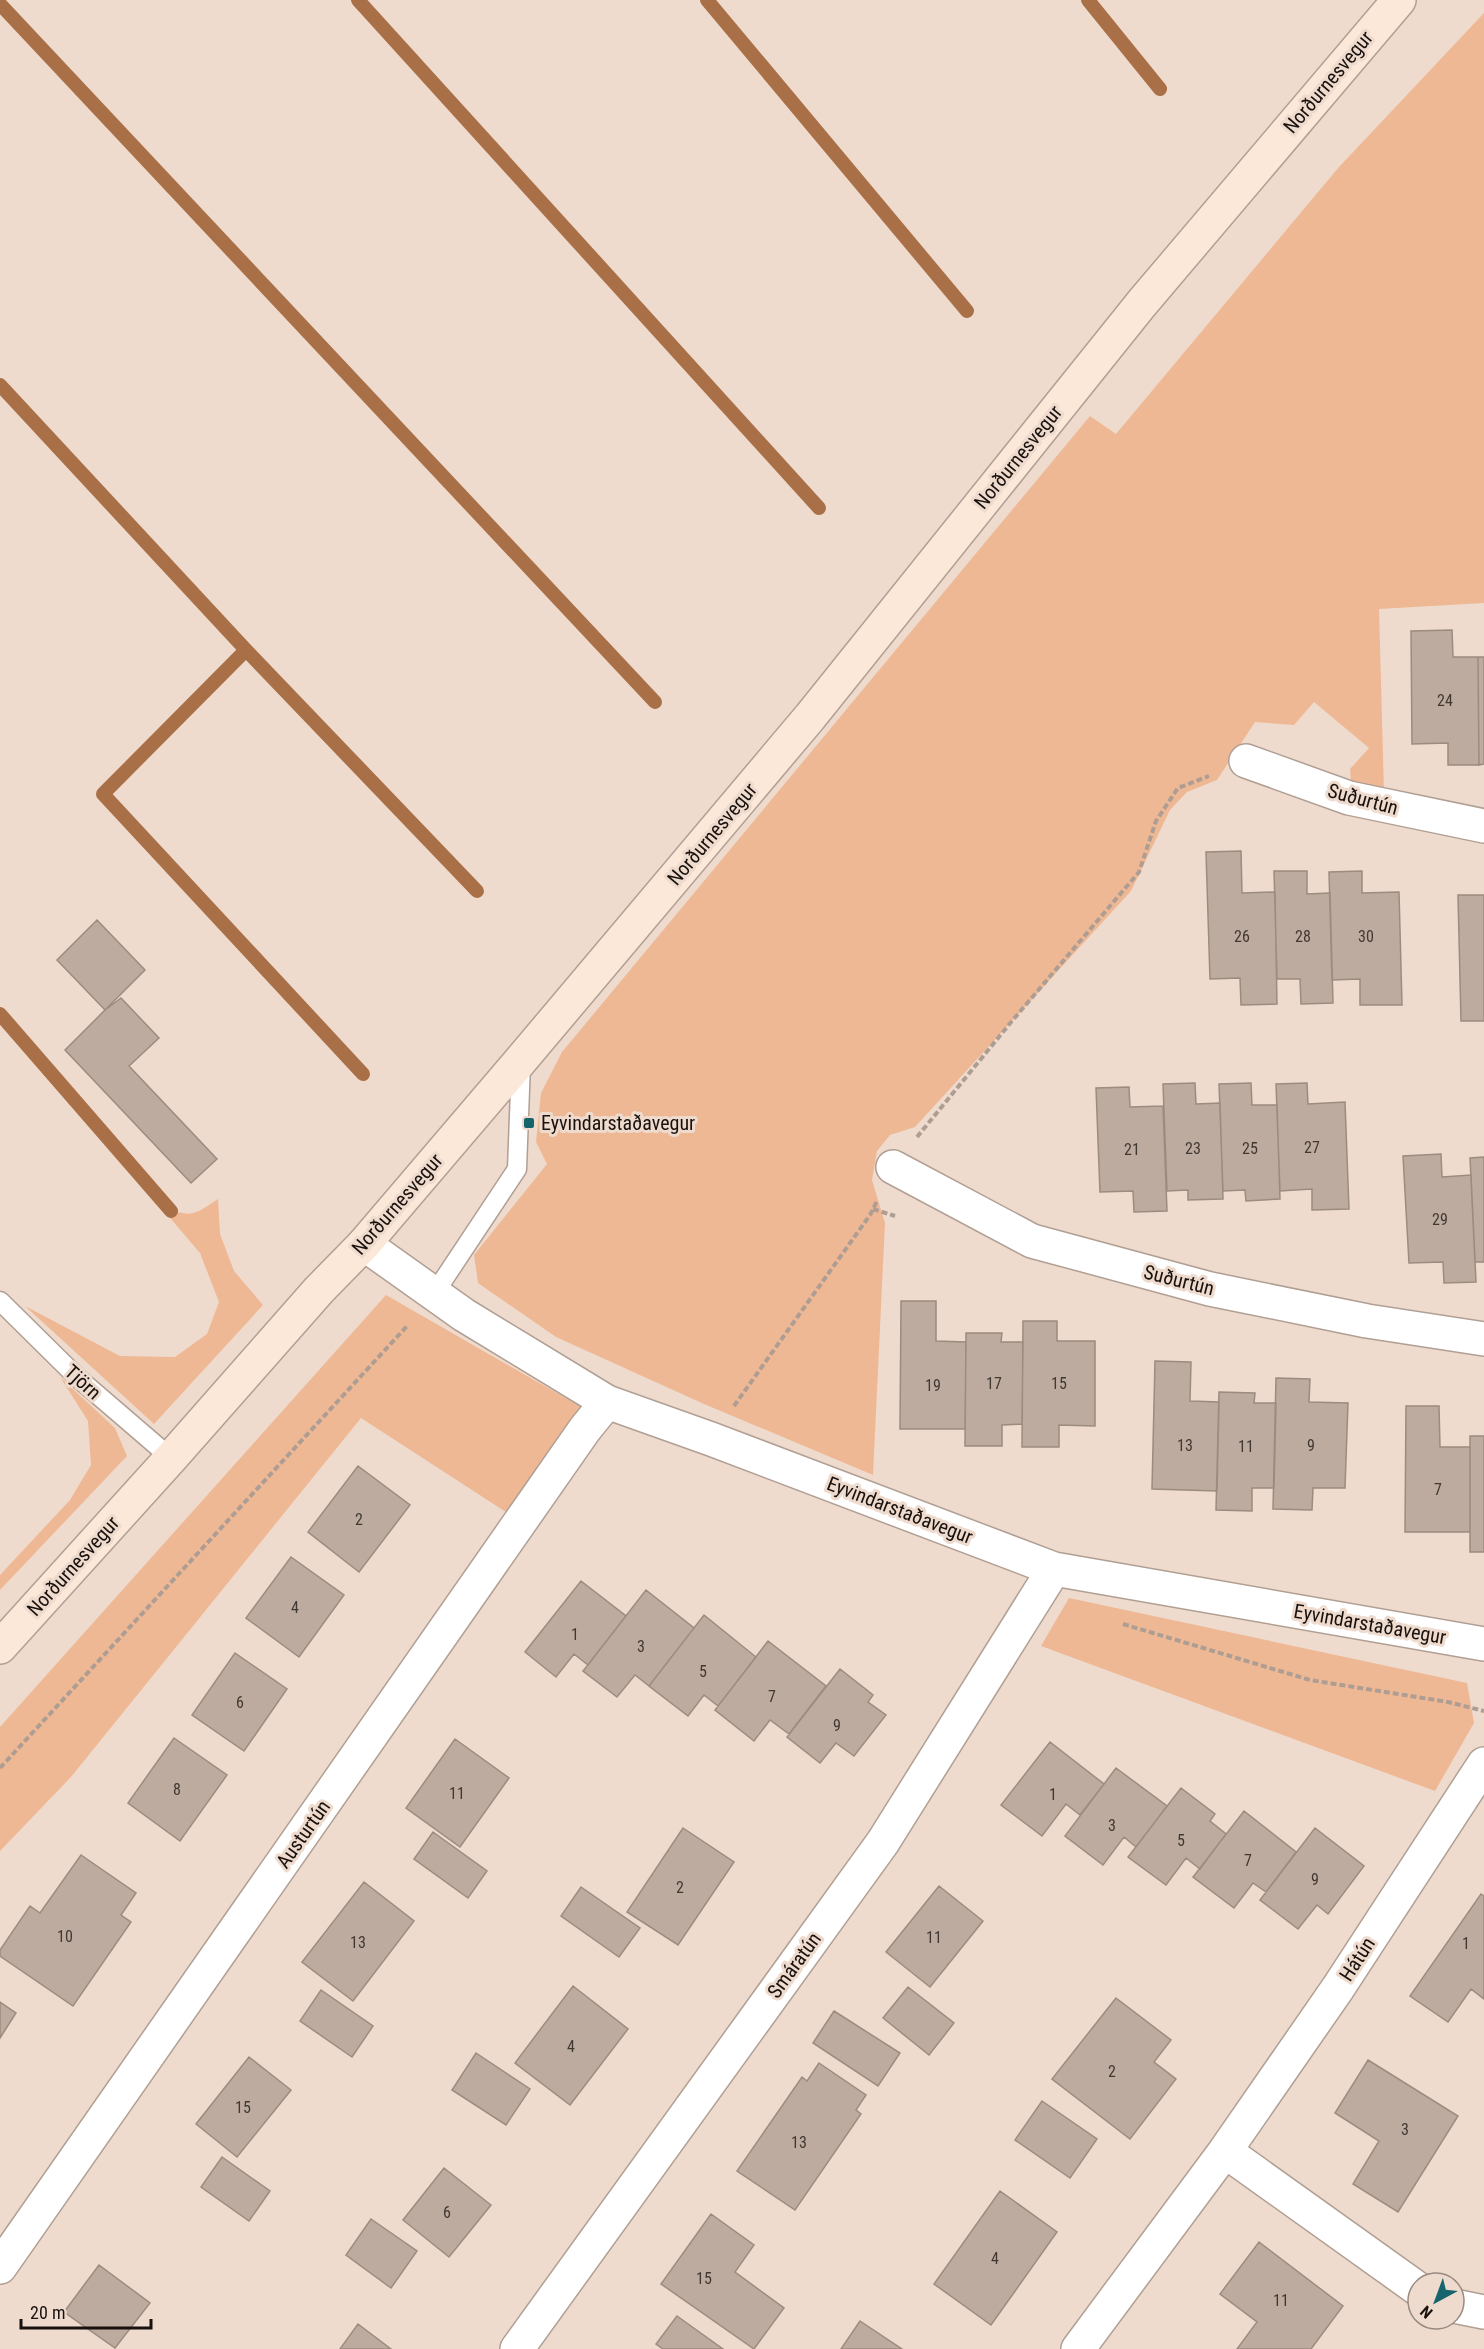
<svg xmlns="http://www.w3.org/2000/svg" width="1484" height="2349" viewBox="0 0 1484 2349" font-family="'Roboto Condensed',sans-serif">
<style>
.green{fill:#efb894}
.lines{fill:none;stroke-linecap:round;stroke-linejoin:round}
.stream{stroke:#a97048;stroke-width:14}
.building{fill:#bdab9f;stroke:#9c8b7f;stroke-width:1.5}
.lane-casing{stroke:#b19f93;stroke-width:21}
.street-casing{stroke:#b19f93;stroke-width:36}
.secondary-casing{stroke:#b19f93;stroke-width:36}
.path{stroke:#ad9d93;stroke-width:4;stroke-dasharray:6 3;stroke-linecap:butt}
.lane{stroke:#fff;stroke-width:18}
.street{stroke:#fff;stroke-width:33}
.secondary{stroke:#fce8d9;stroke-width:33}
.poi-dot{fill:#17656c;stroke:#eedbce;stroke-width:2}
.labels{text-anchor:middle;stroke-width:6;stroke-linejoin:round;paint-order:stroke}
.number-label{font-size:16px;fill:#413832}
.street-label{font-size:20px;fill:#18110d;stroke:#eedbce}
.poi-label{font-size:20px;fill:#18110d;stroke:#eedbce;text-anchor:start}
</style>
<rect width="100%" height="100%" fill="#eedbce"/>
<!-- green -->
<path class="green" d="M 1484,13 L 1484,603 L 1379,609 L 1384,792 L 1351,781 L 1350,769 L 1369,748 L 1314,702 L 1294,725 L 1255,722 L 1217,780 L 1187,792 L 1170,810 L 1131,891 L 915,1127 L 890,1135 L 877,1151 L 872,1180 L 885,1223 L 873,1475 L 704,1404 L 556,1337 L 478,1283 L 474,1255 L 547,1164 L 536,1142 L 541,1093 L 562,1052 L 1090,416 L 1116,434 L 1339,167 Z
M 218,1199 L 220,1234 L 234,1271 L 263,1305 L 154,1424 L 25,1306 L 120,1356 L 175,1357 L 207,1334 L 219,1302 L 200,1253 L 159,1205 C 190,1217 190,1218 218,1199 Z
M 386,1295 L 583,1408 L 509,1514 L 361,1418 L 71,1777 L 0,1851 L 0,1727 Z
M 60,1377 L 115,1428 L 127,1456 L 0,1590 L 0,1575 L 70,1500 L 91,1465 L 88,1421 Z
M 1069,1598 L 1467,1683 L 1474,1723 L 1435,1791 L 1041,1646 Z"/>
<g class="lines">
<!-- stream -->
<path class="stream" d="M 358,0 L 819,508
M 707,0 L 967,311
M 1088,0 L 1160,89
M 0,4 L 655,702
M 0,385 L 246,650 L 477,891
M 246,650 L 103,794 L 363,1074
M 0,1014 L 171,1211"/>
</g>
<!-- building -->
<path class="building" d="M 1452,630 L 1453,657 L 1478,657 L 1479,765 L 1448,765 L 1448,743 L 1412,744 L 1411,631 Z
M 1478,657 L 1484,657 L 1484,764 L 1479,765 Z
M 1241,851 L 1242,893 L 1275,892 L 1277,1004 L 1241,1005 L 1240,978 L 1210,979 L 1206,852 Z
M 1274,871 L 1307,871 L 1307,894 L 1330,893 L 1333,1003 L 1301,1004 L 1300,979 L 1277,979 Z
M 1362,871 L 1362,893 L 1399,892 L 1402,1005 L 1360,1005 L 1360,979 L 1332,980 L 1329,872 Z
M 1458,895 L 1484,895 L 1484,1021 L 1461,1021 Z
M 97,920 L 145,970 L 105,1010 L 57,960 Z
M 121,998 L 159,1038 L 129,1066 L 217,1159 L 191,1183 L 65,1050 L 105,1010 Z
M 1195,1083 L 1196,1104 L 1220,1103 L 1223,1199 L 1188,1200 L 1188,1190 L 1167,1191 L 1163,1084 Z
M 1251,1083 L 1252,1105 L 1277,1105 L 1280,1199 L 1246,1201 L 1245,1190 L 1223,1191 L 1219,1084 Z
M 1307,1083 L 1308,1104 L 1345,1102 L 1349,1209 L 1312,1210 L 1312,1189 L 1280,1191 L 1276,1084 Z
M 1129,1087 L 1130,1107 L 1163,1106 L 1167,1211 L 1134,1212 L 1133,1191 L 1100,1192 L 1096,1088 Z
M 1441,1154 L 1442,1177 L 1471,1175 L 1476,1282 L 1444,1283 L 1443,1262 L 1409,1263 L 1403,1156 Z
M 1484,1157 L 1484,1262 L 1475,1262 L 1470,1158 Z
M 901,1301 L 936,1301 L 936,1341 L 966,1342 L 965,1429 L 900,1429 Z
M 1023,1321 L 1057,1321 L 1057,1341 L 1095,1341 L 1095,1426 L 1059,1425 L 1059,1447 L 1022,1447 Z
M 966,1333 L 1002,1333 L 1001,1342 L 1023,1342 L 1022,1424 L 1002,1425 L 1002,1446 L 965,1446 Z
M 1155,1361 L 1191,1362 L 1190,1401 L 1219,1402 L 1217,1491 L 1152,1489 Z
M 1276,1378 L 1310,1379 L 1309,1402 L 1348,1403 L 1345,1488 L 1313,1488 L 1312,1510 L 1273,1509 Z
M 1219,1392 L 1255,1393 L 1254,1403 L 1276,1403 L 1274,1488 L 1252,1488 L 1252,1511 L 1216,1510 Z
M 1406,1406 L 1439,1406 L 1440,1447 L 1470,1447 L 1470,1532 L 1405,1532 Z
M 1470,1436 L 1484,1436 L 1484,1552 L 1470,1552 Z
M 358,1466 L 410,1505 L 359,1572 L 308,1532 Z
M 291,1557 L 344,1595 L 299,1657 L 246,1618 Z
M 581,1581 L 626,1616 L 588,1665 L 574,1654 L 556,1677 L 525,1652 Z
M 646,1590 L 694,1628 L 649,1686 L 635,1675 L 617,1697 L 583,1671 Z
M 704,1615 L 756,1657 L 718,1706 L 704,1695 L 688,1716 L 649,1686 Z
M 768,1641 L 826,1686 L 789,1734 L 770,1720 L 754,1741 L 715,1710 Z
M 235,1653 L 287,1689 L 244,1751 L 192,1715 Z
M 840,1669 L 873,1695 L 868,1702 L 886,1715 L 854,1756 L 836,1743 L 820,1763 L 787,1737 Z
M 174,1738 L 227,1775 L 180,1841 L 128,1803 Z
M 455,1739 L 509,1778 L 460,1847 L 406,1808 Z
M 1050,1742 L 1104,1784 L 1080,1815 L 1066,1804 L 1042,1836 L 1001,1805 Z
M 1116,1768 L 1167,1806 L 1136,1847 L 1124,1837 L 1103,1865 L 1065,1836 Z
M 1181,1788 L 1215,1814 L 1210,1821 L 1226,1834 L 1200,1869 L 1186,1858 L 1166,1885 L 1128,1857 Z
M 1244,1811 L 1296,1852 L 1266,1892 L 1253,1883 L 1234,1908 L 1193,1877 Z
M 683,1828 L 734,1862 L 678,1945 L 627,1912 Z
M 1315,1828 L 1364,1866 L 1328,1914 L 1317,1905 L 1298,1929 L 1260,1900 Z
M 433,1832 L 487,1871 L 468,1898 L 414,1859 Z
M 81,1855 L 136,1893 L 121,1915 L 131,1922 L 73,2006 L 0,1956 L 0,1950 L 30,1906 L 40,1913 Z
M 364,1882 L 414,1921 L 353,2001 L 302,1962 Z
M 939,1886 L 983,1921 L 930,1987 L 886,1952 Z
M 581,1887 L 640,1928 L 619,1957 L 561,1916 Z
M 1481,1894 L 1484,1896 L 1484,1999 L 1471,1989 L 1448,2022 L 1410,1996 Z
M 573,1986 L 628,2029 L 570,2105 L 515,2063 Z
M 908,1987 L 954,2023 L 929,2055 L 883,2018 Z
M 321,1990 L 373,2026 L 352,2057 L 300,2021 Z
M 1116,1998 L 1171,2040 L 1154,2062 L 1176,2079 L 1130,2139 L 1052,2079 Z
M 0,2002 L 16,2013 L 0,2038 Z
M 834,2011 L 900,2053 L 878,2086 L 813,2043 Z
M 476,2053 L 530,2089 L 506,2125 L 452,2090 Z
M 249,2057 L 291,2090 L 237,2157 L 196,2124 Z
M 1368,2060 L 1458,2116 L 1398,2212 L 1353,2184 L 1379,2141 L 1335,2113 Z
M 819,2063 L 866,2095 L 856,2110 L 861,2114 L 795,2210 L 737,2171 L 802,2077 L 807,2081 Z
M 1042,2101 L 1097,2139 L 1070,2178 L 1015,2140 Z
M 222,2157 L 270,2191 L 249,2221 L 201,2187 Z
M 444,2168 L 491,2205 L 449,2257 L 403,2220 Z
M 1000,2191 L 1057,2232 L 991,2325 L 934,2284 Z
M 711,2214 L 754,2245 L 735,2272 L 784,2308 L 754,2349 L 661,2284 Z
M 371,2219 L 417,2251 L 391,2288 L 346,2255 Z
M 1259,2242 L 1343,2306 L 1311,2349 L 1237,2349 L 1257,2322 L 1220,2294 Z
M 99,2265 L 150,2303 L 115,2348 L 64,2312 Z
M 677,2316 L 723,2349 L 663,2349 L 656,2344 Z
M 860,2321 L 902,2349 L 841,2349 Z
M 358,2324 L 391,2349 L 340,2349 Z"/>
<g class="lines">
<!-- lane casing -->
<g class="lane-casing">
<path id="lane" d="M 434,1294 L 517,1169 L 521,1063
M 0,1301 L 78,1378 L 171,1458"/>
</g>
<!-- street casing -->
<g class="street-casing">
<path id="street" d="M 1246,761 L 1349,798 L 1484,826
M 893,1167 L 1032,1241 L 1210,1289 L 1367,1321 L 1484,1339
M 364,1244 L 464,1315 L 607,1402 L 711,1439 L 1054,1569 L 1484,1644
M 1225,2151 L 1418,2289
M 0,2267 L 585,1429 L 607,1402
M 1454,2306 L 1484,2312
M 517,2349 L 883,1842 L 1054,1569
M 1078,2349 L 1225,2151 L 1338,1988 L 1484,1764"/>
</g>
<!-- secondary casing -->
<g class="secondary-casing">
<path id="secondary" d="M 0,1647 L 171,1458 L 319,1290 L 364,1244 L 521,1060 L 810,717 L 1142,303 L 1399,0"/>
</g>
<!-- path -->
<path class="path" d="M 917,1137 L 1012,1021 L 1139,872 L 1156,821 L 1178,788 L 1209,776
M 873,1209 L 895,1216
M 734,1406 L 870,1215 L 877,1201
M 1123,1624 L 1310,1680 L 1448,1702 L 1484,1711
M 0,1768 L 408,1325"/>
<!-- lane -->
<use href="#lane" class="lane"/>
<!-- street -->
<use href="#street" class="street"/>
<!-- secondary -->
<use href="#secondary" class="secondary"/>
</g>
<!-- markers -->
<rect class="poi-dot" x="523" y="1117" width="12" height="12" rx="3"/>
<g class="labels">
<!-- number labels -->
<g class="number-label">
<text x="1445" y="706">24</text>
<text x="1242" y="942">26</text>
<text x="1303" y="942">28</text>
<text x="1366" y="942">30</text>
<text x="1312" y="1153">27</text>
<text x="1193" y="1154">23</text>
<text x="1250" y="1154">25</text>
<text x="1132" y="1155">21</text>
<text x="1440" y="1225">29</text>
<text x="994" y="1389">17</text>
<text x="1059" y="1389">15</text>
<text x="933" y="1391">19</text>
<text x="1185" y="1451">13</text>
<text x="1311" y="1451">9</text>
<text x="1246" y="1452">11</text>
<text x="1438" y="1495">7</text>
<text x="359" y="1525">2</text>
<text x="295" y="1613">4</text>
<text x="575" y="1640">1</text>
<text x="641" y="1652">3</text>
<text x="703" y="1677">5</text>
<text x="772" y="1702">7</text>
<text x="240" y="1708">6</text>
<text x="837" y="1731">9</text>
<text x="177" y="1795">8</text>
<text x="457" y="1799">11</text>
<text x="1053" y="1800">1</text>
<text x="1112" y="1831">3</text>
<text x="1181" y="1846">5</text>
<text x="1248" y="1866">7</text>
<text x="1315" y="1885">9</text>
<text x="680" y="1893">2</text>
<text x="65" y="1942">10</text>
<text x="934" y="1943">11</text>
<text x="358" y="1948">13</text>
<text x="1466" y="1949">1</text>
<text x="571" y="2052">4</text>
<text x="1112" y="2077">2</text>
<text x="243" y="2113">15</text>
<text x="1405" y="2135">3</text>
<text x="799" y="2148">13</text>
<text x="447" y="2218">6</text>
<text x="995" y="2264">4</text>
<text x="704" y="2284">15</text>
<text x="1281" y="2306">11</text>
</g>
<!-- street labels -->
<g class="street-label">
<text transform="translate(1328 82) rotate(-50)" y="7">Norðurnesvegur</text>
<text transform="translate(1018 457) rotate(-51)" y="7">Norðurnesvegur</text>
<text transform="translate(1363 799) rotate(15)" y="7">Suðurtún</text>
<text transform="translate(712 834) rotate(-50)" y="7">Norðurnesvegur</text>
<text transform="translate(397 1204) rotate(-49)" y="7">Norðurnesvegur</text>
<text transform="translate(1179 1280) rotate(14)" y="7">Suðurtún</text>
<text transform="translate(83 1382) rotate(42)" y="7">Tjörn</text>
<text transform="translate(900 1510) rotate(21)" y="7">Eyvindarstaðavegur</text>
<text transform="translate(73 1566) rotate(-48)" y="7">Norðurnesvegur</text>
<text transform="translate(1370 1624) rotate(10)" y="7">Eyvindarstaðavegur</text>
<text transform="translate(303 1834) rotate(-55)" y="7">Austurtún</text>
<text transform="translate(1357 1959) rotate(-57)" y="7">Hátún</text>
<text transform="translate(794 1965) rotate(-54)" y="7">Smáratún</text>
</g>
<!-- poi labels -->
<g class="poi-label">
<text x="541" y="1130">Eyvindarstaðavegur</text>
</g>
</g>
<!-- north arrow -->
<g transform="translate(1436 2301) rotate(221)"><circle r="28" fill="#eedbce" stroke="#988a81" stroke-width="1.5"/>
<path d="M0-4.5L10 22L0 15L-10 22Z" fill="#17656c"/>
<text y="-9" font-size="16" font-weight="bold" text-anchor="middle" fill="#18110d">N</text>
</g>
<!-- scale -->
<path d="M21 2319v9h130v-9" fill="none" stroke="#18110d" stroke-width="3"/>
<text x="30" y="2319" font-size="18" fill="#18110d" stroke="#eedbce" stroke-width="4.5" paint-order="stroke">20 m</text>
</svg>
